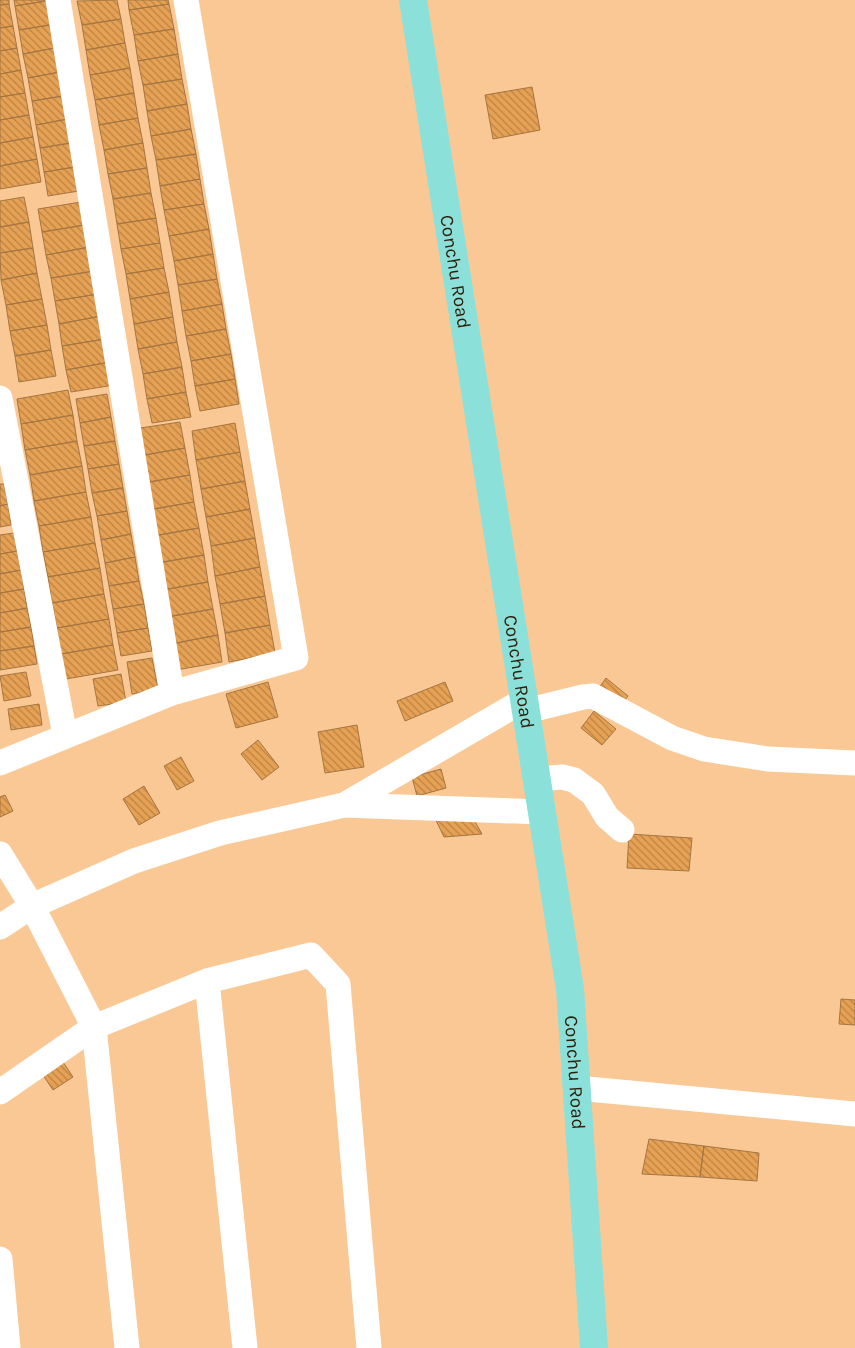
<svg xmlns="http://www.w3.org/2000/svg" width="855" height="1348" viewBox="0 0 855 1348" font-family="Karla,sans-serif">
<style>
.building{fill:url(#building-back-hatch);stroke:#a47644}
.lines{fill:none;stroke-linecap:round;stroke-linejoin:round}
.minor{stroke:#fff;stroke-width:25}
.major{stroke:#8be1da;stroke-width:28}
.labels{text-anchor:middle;stroke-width:5;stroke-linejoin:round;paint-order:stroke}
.street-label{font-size:19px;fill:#311e09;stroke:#f8d9bb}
</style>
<defs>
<pattern id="building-back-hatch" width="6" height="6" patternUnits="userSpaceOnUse" patternTransform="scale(1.25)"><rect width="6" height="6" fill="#e6a154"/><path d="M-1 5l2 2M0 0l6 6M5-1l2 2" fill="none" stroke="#bb8344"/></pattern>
</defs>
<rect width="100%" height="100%" fill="#fac894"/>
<!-- building -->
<path class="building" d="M 0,0 L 9,0 L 9,4 L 0,5 Z
M 14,0 L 52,0 L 15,6 Z
M 52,0 L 56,24 L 19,30 L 15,6 Z
M 117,0 L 121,19 L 82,25 L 77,1 Z
M 128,0 L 168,0 L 169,4 L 129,10 Z
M 9,4 L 13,26 L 0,28 L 0,5 Z
M 169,4 L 174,29 L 134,35 L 129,10 Z
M 121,19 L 125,43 L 86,50 L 82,25 Z
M 56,24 L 60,47 L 23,54 L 19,30 Z
M 13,26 L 17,48 L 0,51 L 0,28 Z
M 174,29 L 178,54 L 138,61 L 134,35 Z
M 125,43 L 130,68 L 90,75 L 86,50 Z
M 60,47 L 65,71 L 28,78 L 23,54 Z
M 17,48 L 21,70 L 0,74 L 0,51 Z
M 178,54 L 182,79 L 143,85 L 138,61 Z
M 130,68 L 134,93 L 95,100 L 90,75 Z
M 21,70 L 25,93 L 0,97 L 0,74 Z
M 65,71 L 69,95 L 32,101 L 28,78 Z
M 182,79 L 187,104 L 147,111 L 143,85 Z
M 532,87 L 540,130 L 493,139 L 485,95 Z
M 25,93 L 29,115 L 0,120 L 0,97 Z
M 134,93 L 138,118 L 99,125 L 95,100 Z
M 69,95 L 73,118 L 36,125 L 32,101 Z
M 187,104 L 191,129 L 151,136 L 147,111 Z
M 29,115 L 33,137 L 0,143 L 0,120 Z
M 73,118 L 77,142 L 40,148 L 36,125 Z
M 138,118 L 143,143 L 104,150 L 99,125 Z
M 191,129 L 196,154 L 156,160 L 151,136 Z
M 33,137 L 37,159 L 0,166 L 0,143 Z
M 77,142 L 81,166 L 44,172 L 40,148 Z
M 143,143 L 147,168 L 108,174 L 104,150 Z
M 196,154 L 200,179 L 160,186 L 156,160 Z
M 37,159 L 41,182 L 0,189 L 0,166 Z
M 81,166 L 85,190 L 48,196 L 44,172 Z
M 147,168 L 151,193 L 113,199 L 108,174 Z
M 200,179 L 204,204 L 164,210 L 160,186 Z
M 151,193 L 156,218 L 117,224 L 113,199 Z
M 24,197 L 29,222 L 0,227 L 0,201 Z
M 81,202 L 85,225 L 42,232 L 38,209 Z
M 204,204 L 209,229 L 169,236 L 164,210 Z
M 156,218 L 160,243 L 121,249 L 117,224 Z
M 29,222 L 33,248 L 0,253 L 0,227 Z
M 85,225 L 90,247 L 46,255 L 42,232 Z
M 209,229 L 213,254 L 174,261 L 169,236 Z
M 160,243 L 164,268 L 126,274 L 121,249 Z
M 90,247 L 94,271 L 51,278 L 46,255 Z
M 33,248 L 37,273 L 1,280 L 0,253 Z
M 213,254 L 217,279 L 178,285 L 174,261 Z
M 164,268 L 169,292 L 130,299 L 126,274 Z
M 94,271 L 98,294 L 55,301 L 51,278 Z
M 37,273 L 42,299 L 6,305 L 1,280 Z
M 217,279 L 222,304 L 182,311 L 178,285 Z
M 169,292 L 173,317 L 134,324 L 130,299 Z
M 98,294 L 101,316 L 59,324 L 55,301 Z
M 42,299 L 47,325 L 10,331 L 6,305 Z
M 222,304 L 226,329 L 186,336 L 182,311 Z
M 101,316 L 105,339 L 62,346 L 59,324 Z
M 173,317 L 177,342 L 138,349 L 134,324 Z
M 47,325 L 51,350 L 15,356 L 10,331 Z
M 226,329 L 231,354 L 191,361 L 186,336 Z
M 105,339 L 110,362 L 66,370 L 62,346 Z
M 177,342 L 182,367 L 143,374 L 138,349 Z
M 51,350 L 56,376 L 19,382 L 15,356 Z
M 231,354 L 235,379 L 195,386 L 191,361 Z
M 110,362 L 114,385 L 71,392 L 66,370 Z
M 182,367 L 186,392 L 147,399 L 143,374 Z
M 235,379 L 239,404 L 200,411 L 195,386 Z
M 68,390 L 73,415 L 21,424 L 17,399 Z
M 186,392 L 191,417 L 152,423 L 147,399 Z
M 107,394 L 111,417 L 80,423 L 76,399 Z
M 73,415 L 77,441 L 25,450 L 21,424 Z
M 111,417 L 115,441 L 84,446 L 80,423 Z
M 180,422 L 185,448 L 139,456 L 134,429 Z
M 235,423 L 240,452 L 196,460 L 192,431 Z
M 77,441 L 82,466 L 30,475 L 25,450 Z
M 115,441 L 119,464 L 88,469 L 84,446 Z
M 185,448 L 190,475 L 143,483 L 139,456 Z
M 240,452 L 245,481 L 201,489 L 196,460 Z
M 119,464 L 123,488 L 92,493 L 88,469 Z
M 82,466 L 86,492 L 34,501 L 30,475 Z
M 190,475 L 194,502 L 148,510 L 143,483 Z
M 245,481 L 250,509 L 206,517 L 201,489 Z
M 0,484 L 4,484 L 8,504 L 0,506 Z
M 123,488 L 127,511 L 97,516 L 92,493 Z
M 86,492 L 91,517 L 39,526 L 34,501 Z
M 194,502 L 199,528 L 153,536 L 148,510 Z
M 8,504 L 11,525 L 0,527 L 0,506 Z
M 250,509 L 255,538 L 211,546 L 206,517 Z
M 127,511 L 131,534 L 101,540 L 97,516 Z
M 91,517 L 95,543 L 43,552 L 39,526 Z
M 199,528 L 204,555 L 157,563 L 153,536 Z
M 14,533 L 17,551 L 0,554 L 0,535 Z
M 131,534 L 135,557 L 105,563 L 101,540 Z
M 255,538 L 260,567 L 215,576 L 211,546 Z
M 95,543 L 100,568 L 48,577 L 43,552 Z
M 17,551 L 21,570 L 0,574 L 0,554 Z
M 204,555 L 208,582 L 162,590 L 157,563 Z
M 135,557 L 139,581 L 109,586 L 105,563 Z
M 260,567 L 265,596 L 220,604 L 215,576 Z
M 100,568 L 104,594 L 52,603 L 48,577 Z
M 21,570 L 24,589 L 0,593 L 0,574 Z
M 139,581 L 144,604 L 113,609 L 109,586 Z
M 208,582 L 213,609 L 167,617 L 162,590 Z
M 24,589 L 27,608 L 0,613 L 0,593 Z
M 104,594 L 109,619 L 57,628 L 52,603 Z
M 265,596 L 270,625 L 225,633 L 220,604 Z
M 144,604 L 148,628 L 117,633 L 113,609 Z
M 27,608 L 31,627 L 0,632 L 0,613 Z
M 213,609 L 218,635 L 171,644 L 167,617 Z
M 109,619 L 113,645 L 61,654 L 57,628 Z
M 270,625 L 275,653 L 229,662 L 225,633 Z
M 31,627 L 34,646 L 0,651 L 0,632 Z
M 148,628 L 152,651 L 121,656 L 117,633 Z
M 218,635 L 222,662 L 176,670 L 171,644 Z
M 113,645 L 118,670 L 66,679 L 61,654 Z
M 34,646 L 37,664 L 0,670 L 0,651 Z
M 152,658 L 158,689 L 132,694 L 127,662 Z
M 26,672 L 31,696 L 4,701 L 0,676 Z
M 121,674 L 126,702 L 98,706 L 93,679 Z
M 606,678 L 628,696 L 621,705 L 599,688 Z
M 268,682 L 278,717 L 236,728 L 226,694 Z
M 445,682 L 453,701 L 405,721 L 397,701 Z
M 39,704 L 42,725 L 11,730 L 8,709 Z
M 594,711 L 616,729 L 602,745 L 581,728 Z
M 357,725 L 364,767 L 325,773 L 318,732 Z
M 258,740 L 279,767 L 262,780 L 241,754 Z
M 181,757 L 194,781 L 177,790 L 164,766 Z
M 441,769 L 446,788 L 417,796 L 412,777 Z
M 144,786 L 160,813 L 139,825 L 123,799 Z
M 5,795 L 13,811 L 0,817 L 0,797 Z
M 469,811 L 482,834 L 444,837 L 432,812 Z
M 629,834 L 692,838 L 689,871 L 627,868 Z
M 841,999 L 855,1000 L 855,1025 L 839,1024 Z
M 59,1056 L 73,1077 L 53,1090 L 39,1069 Z
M 649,1139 L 704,1146 L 700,1177 L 642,1174 Z
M 704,1146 L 759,1153 L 757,1181 L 700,1177 Z"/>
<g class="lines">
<!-- minor -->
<path class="minor" d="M 58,0 L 172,693
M 0,398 L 65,735
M 526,711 L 583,697 L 593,696 L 672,738 L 704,749 L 768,759 L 855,763
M 0,763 L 172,693 L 296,658 L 186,0
M 537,779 L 562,777 L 574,780 L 593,794 L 607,817 L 622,830
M 344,805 L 524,700
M 0,854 L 32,906 L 94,1027 L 127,1348
M 0,927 L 32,906 L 134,861 L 220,833 L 344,805 L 542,812
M 207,981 L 245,1348
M 577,1088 L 855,1114
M 0,1092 L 94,1027 L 207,981 L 311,955 L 338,984 L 369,1348
M 0,1259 L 8,1348"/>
<!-- major -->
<path class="major" id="s1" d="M 413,0 L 570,989 L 594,1348"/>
</g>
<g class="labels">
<!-- street labels -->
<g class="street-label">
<text dy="7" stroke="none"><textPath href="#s1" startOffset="275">Conchu Road</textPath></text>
<text dy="7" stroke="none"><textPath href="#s1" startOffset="680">Conchu Road</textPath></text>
<text dy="7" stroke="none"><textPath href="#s1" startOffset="1085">Conchu Road</textPath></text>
</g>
</g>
</svg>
